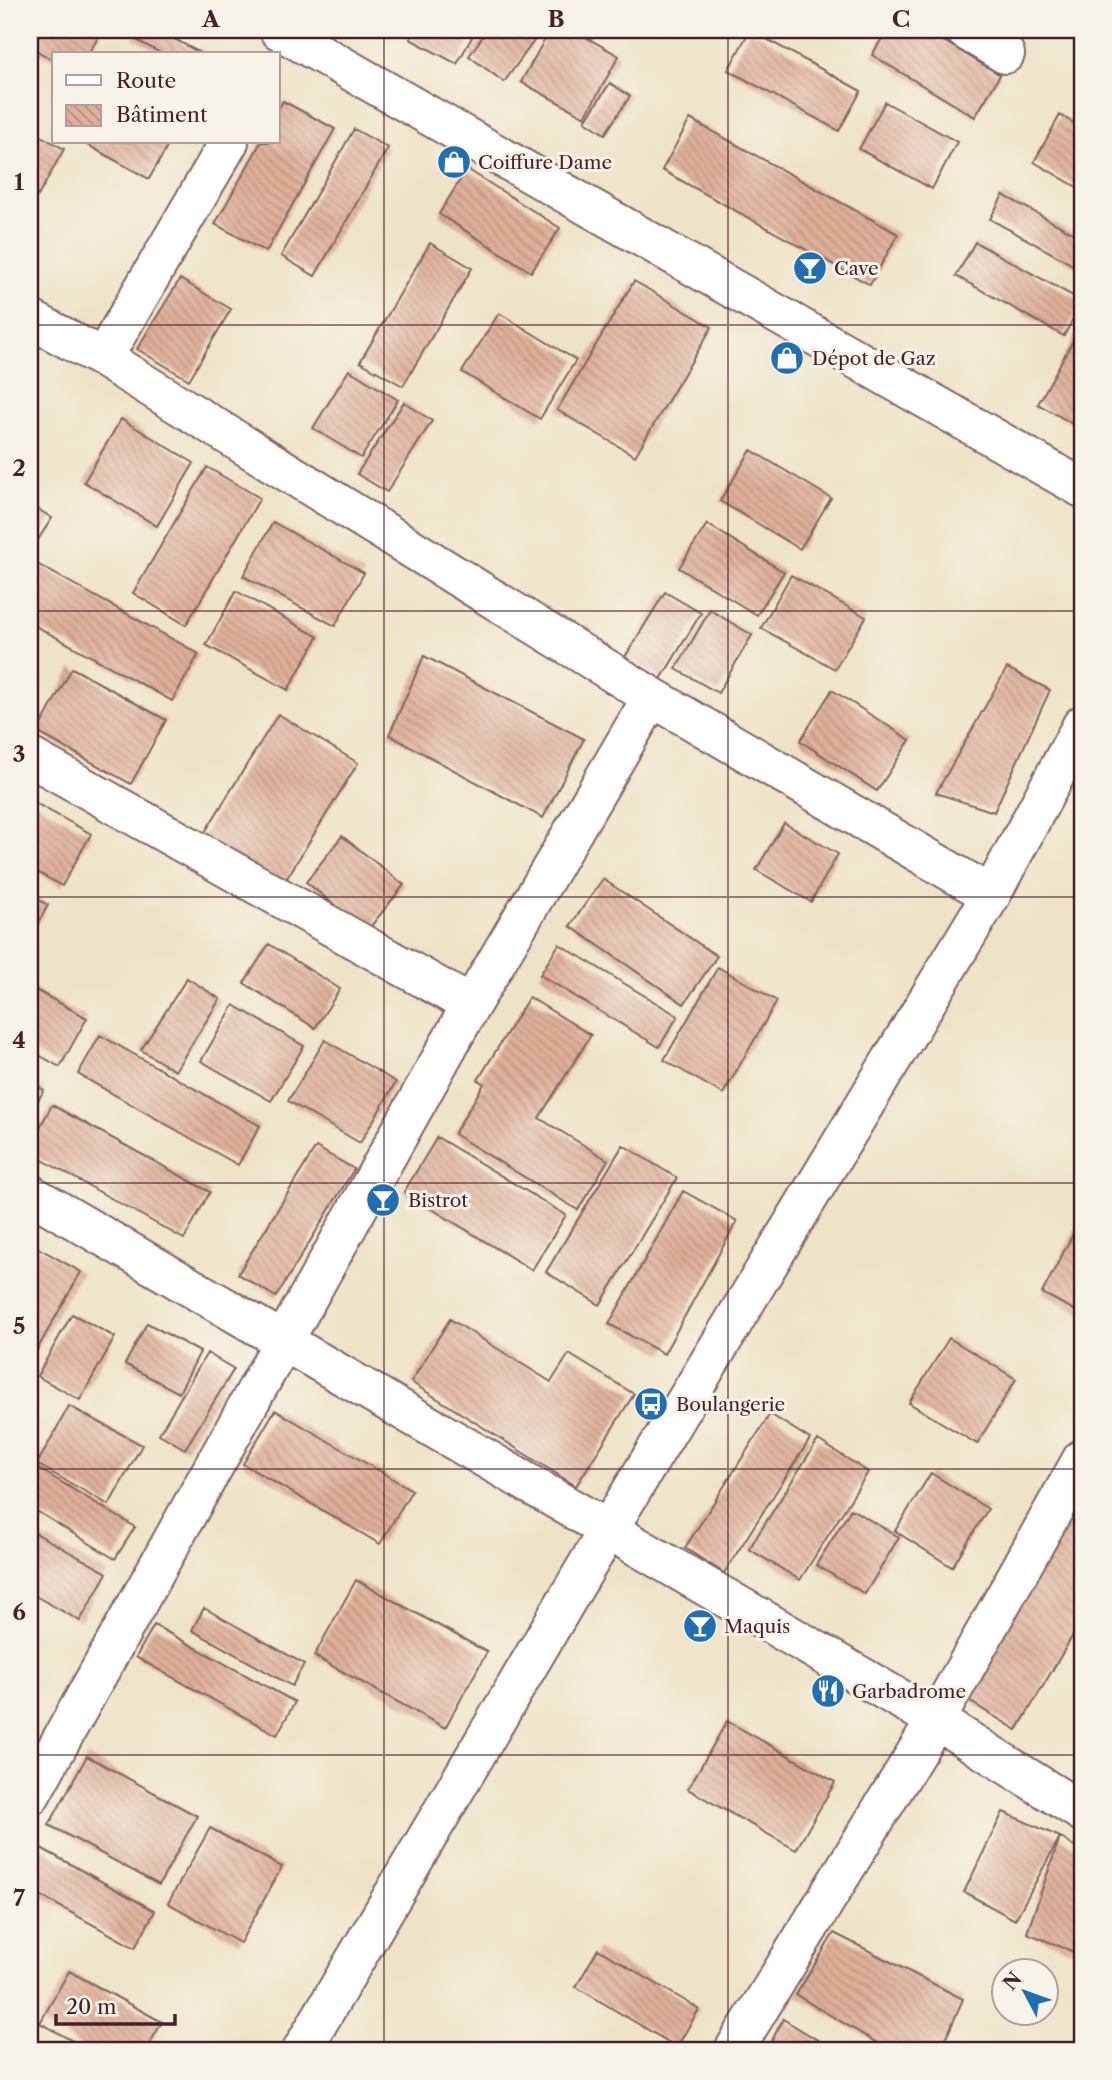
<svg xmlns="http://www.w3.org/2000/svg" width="1112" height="2080" viewBox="0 0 1112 2080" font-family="'Libre Caslon Text',serif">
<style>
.building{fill:url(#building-back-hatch)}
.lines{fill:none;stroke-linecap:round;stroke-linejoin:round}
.minor-casing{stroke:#836461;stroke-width:42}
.tertiary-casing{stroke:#836461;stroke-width:42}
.minor{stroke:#fff;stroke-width:38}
.tertiary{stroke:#fff;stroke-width:38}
.grid{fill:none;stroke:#4a1f2b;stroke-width:2;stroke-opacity:0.55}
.labels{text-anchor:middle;stroke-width:6;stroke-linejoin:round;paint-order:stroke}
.poi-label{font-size:19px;fill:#4a1f2b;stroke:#f7f3e8;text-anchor:start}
.neatline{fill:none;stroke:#4a1f2b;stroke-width:2.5}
.grid-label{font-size:23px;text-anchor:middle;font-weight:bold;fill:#4a1f2b}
</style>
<defs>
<pattern id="building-back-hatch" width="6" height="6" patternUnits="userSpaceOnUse" patternTransform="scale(1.75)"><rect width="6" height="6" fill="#dfb099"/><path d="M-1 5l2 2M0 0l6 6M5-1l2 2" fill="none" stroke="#b78f7d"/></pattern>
</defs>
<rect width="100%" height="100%" fill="#f7f3e8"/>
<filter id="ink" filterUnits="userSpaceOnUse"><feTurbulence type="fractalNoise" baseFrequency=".0143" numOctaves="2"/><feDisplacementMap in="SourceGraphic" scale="14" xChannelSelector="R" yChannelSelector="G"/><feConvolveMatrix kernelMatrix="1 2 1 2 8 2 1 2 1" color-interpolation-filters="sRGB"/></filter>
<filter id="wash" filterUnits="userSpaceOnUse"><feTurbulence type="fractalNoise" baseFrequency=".00686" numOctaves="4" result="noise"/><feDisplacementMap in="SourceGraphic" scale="28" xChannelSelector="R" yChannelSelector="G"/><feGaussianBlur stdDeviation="1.57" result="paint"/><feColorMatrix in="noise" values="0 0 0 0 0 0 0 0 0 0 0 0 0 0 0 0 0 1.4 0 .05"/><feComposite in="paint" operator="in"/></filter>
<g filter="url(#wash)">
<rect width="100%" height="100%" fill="#eee3c6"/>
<g id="blocks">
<!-- building -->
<path class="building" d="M 42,30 L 103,30 L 88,54 L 54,54 L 54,61 L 31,47 Z
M 138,30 L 158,30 L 202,54 L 162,54 L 133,38 Z
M 415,30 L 476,30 L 457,64 L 410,39 Z
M 487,30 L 542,30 L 504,82 L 469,56 Z
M 550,30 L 573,30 L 619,56 L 585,117 L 521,82 Z
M 750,30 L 861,91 L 839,131 L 728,70 Z
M 887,30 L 925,30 L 1000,75 L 975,117 L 872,55 Z
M 610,83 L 630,96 L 605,134 L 585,121 Z
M 283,101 L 335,129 L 266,252 L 215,224 L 261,142 L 278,142 L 278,110 Z
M 885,102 L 957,142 L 932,189 L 859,149 Z
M 1060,115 L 1082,128 L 1082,190 L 1034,162 Z
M 690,119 L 898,234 L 870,285 L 662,170 Z
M 354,129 L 388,148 L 315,276 L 281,256 Z
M 30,130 L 64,149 L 38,196 L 30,191 Z
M 82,142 L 170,142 L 149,179 Z
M 467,169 L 560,228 L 531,272 L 439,214 Z
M 1003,195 L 1082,238 L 1082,270 L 990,219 Z
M 975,242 L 1082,301 L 1064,336 L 956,276 Z
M 430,243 L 472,268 L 403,386 L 360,362 Z
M 180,279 L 231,309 L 189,380 L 137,349 Z
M 634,281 L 712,327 L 635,456 L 557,410 Z
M 499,313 L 576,360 L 540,419 L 462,372 Z
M 1082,324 L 1082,429 L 1038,404 Z
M 349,370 L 398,400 L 361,458 L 313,428 Z
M 404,402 L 432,421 L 387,492 L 357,474 Z
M 121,419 L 194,463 L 157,526 L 84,482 Z
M 751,450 L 831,498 L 800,549 L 720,501 Z
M 207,467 L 260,498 L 186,625 L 133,593 Z
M 30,504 L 52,518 L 30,552 Z
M 273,522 L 364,573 L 335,626 L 243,576 Z
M 707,524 L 784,572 L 757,615 L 679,568 Z
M 30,560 L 199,654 L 172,701 L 30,623 Z
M 791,575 L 866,617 L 835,669 L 761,628 Z
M 236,591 L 318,637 L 288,690 L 206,645 Z
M 665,592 L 701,613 L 661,679 L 625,657 Z
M 710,610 L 752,635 L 718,693 L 676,669 Z
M 424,656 L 584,739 L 543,818 L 389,735 Z
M 72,668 L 166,720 L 131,784 L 37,732 Z
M 1007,668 L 1050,690 L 994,812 L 936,793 Z
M 832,690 L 910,740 L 877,791 L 800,741 Z
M 278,714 L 358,763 L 282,886 L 202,837 Z
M 30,800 L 91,834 L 62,886 L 30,868 Z
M 784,823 L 838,854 L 811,902 L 756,870 Z
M 342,836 L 404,885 L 367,931 L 306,882 Z
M 603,879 L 717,956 L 684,1004 L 570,926 Z
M 30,895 L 48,905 L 30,938 Z
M 269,944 L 340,989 L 315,1028 L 244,983 Z
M 559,944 L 678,1016 L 659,1047 L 540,975 Z
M 718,967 L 777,1001 L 723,1094 L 664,1060 Z
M 187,978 L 220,999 L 175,1071 L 141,1050 Z
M 30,987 L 87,1018 L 60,1067 L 30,1050 Z
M 529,997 L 591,1035 L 539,1118 L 608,1160 L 578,1210 L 454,1134 L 484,1084 L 478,1080 Z
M 234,1005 L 304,1046 L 271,1101 L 201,1061 Z
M 100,1035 L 260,1126 L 238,1165 L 78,1074 Z
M 325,1040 L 396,1082 L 360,1143 L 288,1101 Z
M 30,1082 L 44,1090 L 30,1115 Z
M 52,1105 L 210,1192 L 184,1239 L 30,1153 L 30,1145 Z
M 437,1137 L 566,1215 L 532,1270 L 404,1192 Z
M 623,1145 L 677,1178 L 600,1305 L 546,1272 Z
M 316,1147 L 354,1169 L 276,1297 L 238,1274 Z
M 683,1191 L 737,1221 L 664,1354 L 609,1324 Z
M 1082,1217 L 1082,1314 L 1042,1293 Z
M 33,1245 L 81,1272 L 30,1362 L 30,1250 Z
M 72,1314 L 115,1337 L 80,1400 L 37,1376 Z
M 450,1319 L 551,1382 L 569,1354 L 634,1394 L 576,1486 L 411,1382 Z
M 147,1323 L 200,1352 L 179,1393 L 125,1364 Z
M 949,1338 L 1016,1379 L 977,1444 L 909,1403 Z
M 207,1353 L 234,1369 L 185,1449 L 159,1434 Z
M 69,1406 L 142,1445 L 109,1505 L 37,1464 Z
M 275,1410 L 412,1490 L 380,1544 L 243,1464 Z
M 770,1414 L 810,1439 L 724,1573 L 685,1548 Z
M 818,1440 L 868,1472 L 800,1580 L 749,1549 Z
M 30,1463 L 135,1527 L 115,1559 L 30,1507 Z
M 931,1473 L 988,1509 L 952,1567 L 895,1531 Z
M 1082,1499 L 1082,1620 L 1017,1730 L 964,1698 Z
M 851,1509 L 899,1537 L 865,1594 L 816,1565 Z
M 30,1530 L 107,1573 L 80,1621 L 30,1593 Z
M 356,1580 L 487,1652 L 445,1728 L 314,1656 Z
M 204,1608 L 304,1664 L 292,1686 L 192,1630 Z
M 154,1625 L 295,1702 L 277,1735 L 136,1657 Z
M 727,1721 L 835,1782 L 796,1850 L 688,1789 Z
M 87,1756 L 197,1816 L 159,1885 L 49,1825 Z
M 1003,1812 L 1060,1837 L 1015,1920 L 964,1892 Z
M 210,1828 L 282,1867 L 240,1943 L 168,1903 Z
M 1060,1837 L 1082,1852 L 1082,1938 L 1074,1952 L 1027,1933 Z
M 41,1848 L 155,1911 L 135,1948 L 30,1890 L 30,1868 Z
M 834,1933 L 963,1999 L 941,2050 L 889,2050 L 796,1995 Z
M 598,1949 L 699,2009 L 677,2047 L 576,1987 Z
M 69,1971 L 162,2022 L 146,2050 L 89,2050 L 40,2023 Z
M 783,2019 L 834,2050 L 767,2050 Z"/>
</g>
</g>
<g filter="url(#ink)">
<use href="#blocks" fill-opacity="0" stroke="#836461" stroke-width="2"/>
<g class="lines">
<!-- minor casing -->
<g class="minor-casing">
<path id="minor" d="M 279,30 L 1082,488
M 965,30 L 1005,54
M 30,319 L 103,358 L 652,697 L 991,895
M 103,358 L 229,142
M 30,757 L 471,1005
M 30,1194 L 936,1720 L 1082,1812
M 30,1796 L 471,1005 L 652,697
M 734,2050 L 936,1720 L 1082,1459"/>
</g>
<!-- tertiary casing -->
<g class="tertiary-casing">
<path id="tertiary" d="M 302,2050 L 608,1530 L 991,895 L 1082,725"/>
</g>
<!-- minor -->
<use href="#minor" class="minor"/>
<!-- tertiary -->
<use href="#tertiary" class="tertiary"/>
</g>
</g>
<!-- grid -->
<path class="grid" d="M 384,30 L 384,2050M 728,30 L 728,2050M 30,325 L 1082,325M 30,611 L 1082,611M 30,897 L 1082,897M 30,1183 L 1082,1183M 30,1469 L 1082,1469M 30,1755 L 1082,1755"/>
<!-- icons -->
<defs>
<g id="shop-disc" transform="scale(1.75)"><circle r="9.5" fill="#1f6fb2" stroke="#f7f3e8"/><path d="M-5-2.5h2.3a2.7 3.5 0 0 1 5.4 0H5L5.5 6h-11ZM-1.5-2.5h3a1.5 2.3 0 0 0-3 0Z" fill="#fff"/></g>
<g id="bar-disc" transform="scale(1.75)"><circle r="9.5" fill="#1f6fb2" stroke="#f7f3e8"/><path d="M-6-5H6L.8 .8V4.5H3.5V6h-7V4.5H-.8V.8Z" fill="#fff"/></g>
<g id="bus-disc" transform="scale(1.75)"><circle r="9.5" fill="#1f6fb2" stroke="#f7f3e8"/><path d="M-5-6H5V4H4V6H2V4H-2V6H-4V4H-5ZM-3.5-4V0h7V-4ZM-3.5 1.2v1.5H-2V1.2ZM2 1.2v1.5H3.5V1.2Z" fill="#fff"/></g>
<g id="restaurant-disc" transform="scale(1.75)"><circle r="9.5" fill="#1f6fb2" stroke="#f7f3e8"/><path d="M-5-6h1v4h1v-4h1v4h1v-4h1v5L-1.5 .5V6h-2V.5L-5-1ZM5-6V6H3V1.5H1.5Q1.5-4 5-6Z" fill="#fff"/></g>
</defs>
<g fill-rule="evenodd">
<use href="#shop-disc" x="454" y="162"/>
<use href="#bar-disc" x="810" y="268"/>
<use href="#shop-disc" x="787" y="358"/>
<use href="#bar-disc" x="383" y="1200"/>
<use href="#bus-disc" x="651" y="1404"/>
<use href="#bar-disc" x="700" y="1626"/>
<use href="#restaurant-disc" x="828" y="1691"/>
</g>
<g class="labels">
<!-- poi labels -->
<g class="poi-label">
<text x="478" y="169">Coiffure Dame</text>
<text x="834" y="275">Cave</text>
<text x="812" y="365">Dépot de Gaz</text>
<text x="408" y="1207">Bistrot</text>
<text x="676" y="1411">Boulangerie</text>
<text x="724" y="1633">Maquis</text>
<text x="852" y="1698">Garbadrome</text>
</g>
</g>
<!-- margin -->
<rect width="1112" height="2080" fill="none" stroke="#f7f3e8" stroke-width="77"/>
<!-- legend -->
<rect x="52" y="52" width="228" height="91" fill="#f7f3e8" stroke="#b29e9c" stroke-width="2"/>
<rect x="66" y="75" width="35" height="10" fill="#ffffff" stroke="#b29e9c" stroke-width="2"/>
<text x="116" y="88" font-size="21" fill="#4a1f2b">Route</text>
<rect x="66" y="105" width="35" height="21" fill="url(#building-back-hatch)" stroke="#b29e9c" stroke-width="2"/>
<text x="116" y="122" font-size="21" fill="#4a1f2b">Bâtiment</text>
<!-- north arrow -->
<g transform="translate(1025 1992) rotate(311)"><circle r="33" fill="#f7f3e8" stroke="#b29e9c" stroke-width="2"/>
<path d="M0-5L12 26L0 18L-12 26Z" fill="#1f6fb2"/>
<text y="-10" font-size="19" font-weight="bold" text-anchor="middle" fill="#4a1f2b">N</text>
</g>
<!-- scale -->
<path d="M56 2014v10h119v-10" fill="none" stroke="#4a1f2b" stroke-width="3.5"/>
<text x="66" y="2014" font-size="21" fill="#4a1f2b" stroke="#f7f3e8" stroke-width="5" paint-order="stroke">20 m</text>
<rect x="38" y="38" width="1036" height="2004" class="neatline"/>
<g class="grid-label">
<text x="211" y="27">A</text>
<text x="556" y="27">B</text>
<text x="901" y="27">C</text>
<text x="19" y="190">1</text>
<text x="19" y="476">2</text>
<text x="19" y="762">3</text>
<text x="19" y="1048">4</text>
<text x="19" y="1334">5</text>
<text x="19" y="1620">6</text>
<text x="19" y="1906">7</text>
</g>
</svg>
